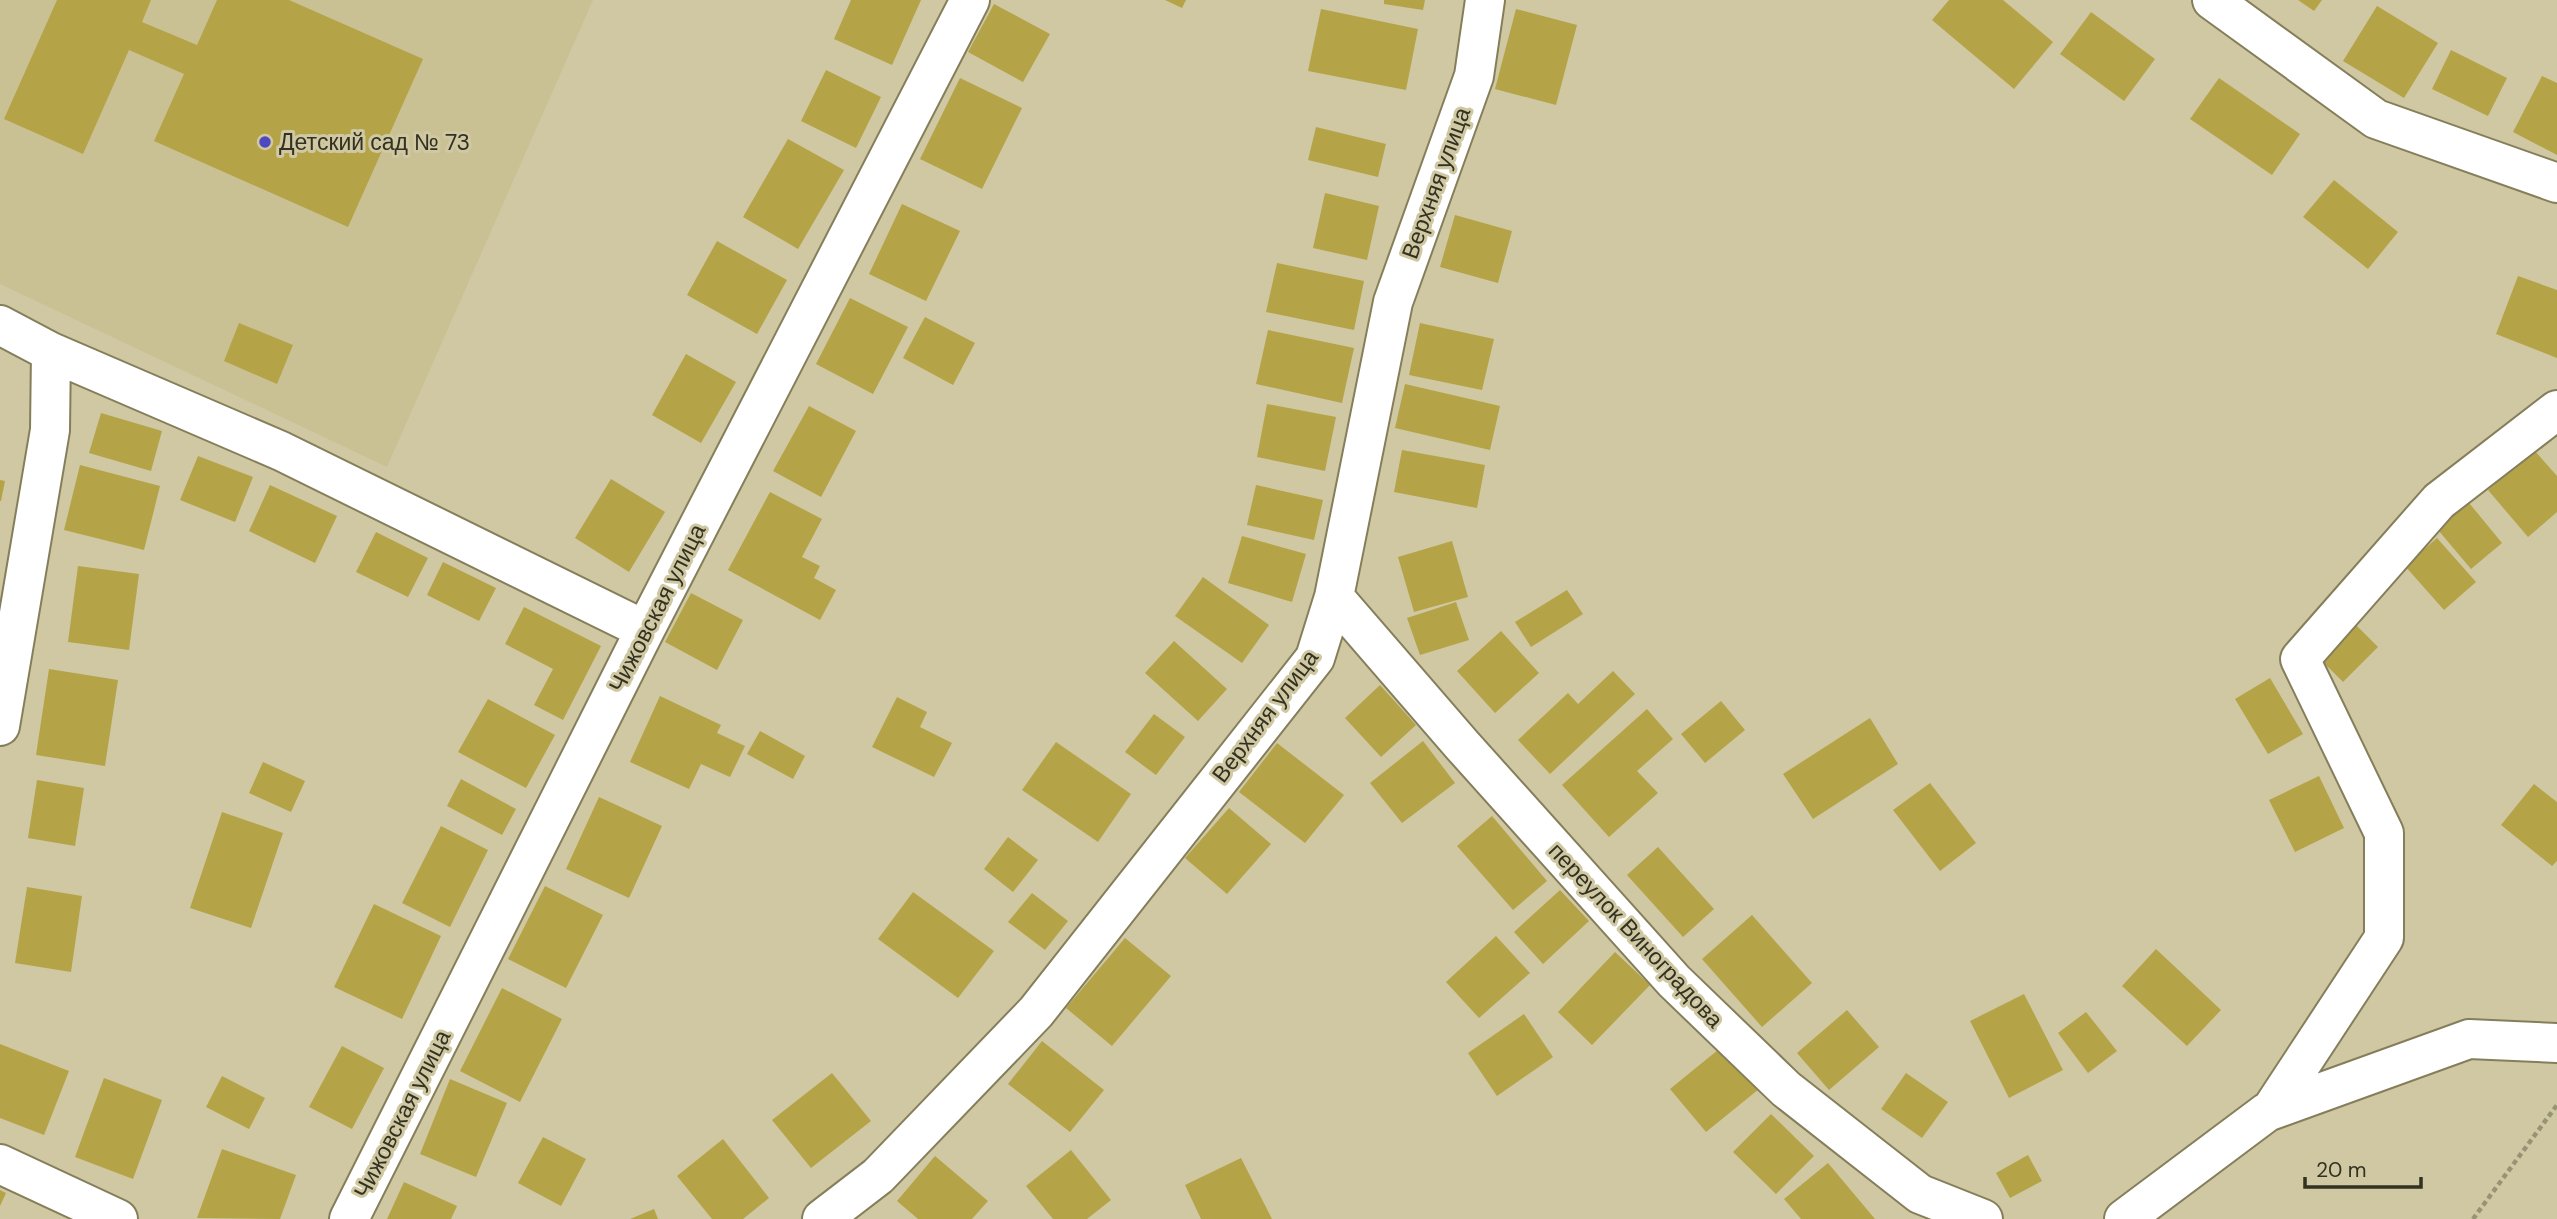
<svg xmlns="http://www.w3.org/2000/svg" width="2557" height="1219" viewBox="0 0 2557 1219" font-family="'DM Sans',sans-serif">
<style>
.built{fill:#c9c193}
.building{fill:#b4a447}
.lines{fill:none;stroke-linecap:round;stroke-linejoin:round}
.minor-casing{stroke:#857e5a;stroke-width:42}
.path{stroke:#999375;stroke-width:4.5;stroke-dasharray:5 3.5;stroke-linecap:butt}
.minor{stroke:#fff;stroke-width:38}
.poi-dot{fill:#4f49c0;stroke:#cfc8a2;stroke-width:2.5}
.labels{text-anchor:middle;stroke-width:6;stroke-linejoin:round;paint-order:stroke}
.poi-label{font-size:23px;fill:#333121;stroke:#cfc8a2;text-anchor:start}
.street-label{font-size:23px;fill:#333121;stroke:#cfc8a2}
</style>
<rect width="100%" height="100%" fill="#cfc8a2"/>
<!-- built -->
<path class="built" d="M 0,0 L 593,0 L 387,467 L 0,284 Z"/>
<!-- building -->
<path class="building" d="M 57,0 L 151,0 L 142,22 L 197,45 L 217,0 L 289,0 L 423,59 L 348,227 L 154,141 L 184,74 L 129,50 L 83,154 L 4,119 Z
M 851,0 L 921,0 L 892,65 L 834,39 Z
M 1165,0 L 1186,0 L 1182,8 Z
M 1384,0 L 1425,0 L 1423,10 L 1384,4 Z
M 1949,0 L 2003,0 L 2053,42 L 2014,89 L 1932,20 Z
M 2298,0 L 2322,0 L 2314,11 Z
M 994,4 L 1050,34 L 1023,82 L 968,52 Z
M 2377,6 L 2438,43 L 2404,98 L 2343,61 Z
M 1321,9 L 1418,29 L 1406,90 L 1308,71 Z
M 1516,9 L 1577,25 L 1556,105 L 1495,89 Z
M 2091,12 L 2155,59 L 2124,101 L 2060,54 Z
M 2451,50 L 2507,78 L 2488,116 L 2432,89 Z
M 826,70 L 881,97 L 856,148 L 801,121 Z
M 2542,76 L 2557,83 L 2557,155 L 2513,132 Z
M 960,78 L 1022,108 L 982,189 L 920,159 Z
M 2219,78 L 2300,134 L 2272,175 L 2190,119 Z
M 1316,127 L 1386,144 L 1378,177 L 1308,160 Z
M 788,139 L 844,170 L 798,249 L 743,217 Z
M 2334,180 L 2398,232 L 2368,269 L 2303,217 Z
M 1325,193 L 1379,206 L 1367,260 L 1313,248 Z
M 902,204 L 960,231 L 926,301 L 869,274 Z
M 1455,215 L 1512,231 L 1498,283 L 1440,267 Z
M 717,241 L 787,280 L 757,334 L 687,295 Z
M 1277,263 L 1364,281 L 1354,330 L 1266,312 Z
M 2518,276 L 2557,290 L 2557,358 L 2496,334 Z
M 850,298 L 908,327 L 873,394 L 816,364 Z
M 925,317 L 975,343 L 953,385 L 903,358 Z
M 239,323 L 293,345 L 277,384 L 224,361 Z
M 1420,323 L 1494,339 L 1482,390 L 1409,375 Z
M 1268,330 L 1354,348 L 1342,403 L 1256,384 Z
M 686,354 L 736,382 L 701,443 L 652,415 Z
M 1405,384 L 1500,406 L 1490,450 L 1395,428 Z
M 1267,404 L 1336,417 L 1325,471 L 1257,457 Z
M 809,406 L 856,431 L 821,497 L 773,471 Z
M 101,413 L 162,431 L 151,471 L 89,453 Z
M 1402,450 L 1485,465 L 1477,508 L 1394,492 Z
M 2534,450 L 2557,476 L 2557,512 L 2528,537 L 2488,490 Z
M 198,456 L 253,477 L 235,522 L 180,500 Z
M 80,465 L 160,486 L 144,550 L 64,530 Z
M 611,479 L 665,512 L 629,572 L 575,538 Z
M 0,480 L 5,481 L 1,501 L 0,501 Z
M 270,485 L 337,516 L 315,563 L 249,531 Z
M 1256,485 L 1323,500 L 1314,540 L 1247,525 Z
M 770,492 L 822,519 L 802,557 L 820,566 L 814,578 L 836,590 L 820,620 L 728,570 Z
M 2465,498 L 2502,543 L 2471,569 L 2433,524 Z
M 376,532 L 428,558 L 408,597 L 356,572 Z
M 1242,536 L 1306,554 L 1292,602 L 1228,583 Z
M 2437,538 L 2476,582 L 2444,610 L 2405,566 Z
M 1452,541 L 1468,597 L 1414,612 L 1398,557 Z
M 443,562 L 496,588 L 479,621 L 427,595 Z
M 78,566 L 139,574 L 129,650 L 68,642 Z
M 1203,577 L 1269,625 L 1242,663 L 1175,616 Z
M 1567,590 L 1583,614 L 1531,647 L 1515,622 Z
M 691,593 L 743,620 L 717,670 L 665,642 Z
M 1456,602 L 1469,640 L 1420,655 L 1407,618 Z
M 524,607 L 601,646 L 563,720 L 534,705 L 553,669 L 505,644 Z
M 2349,618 L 2378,647 L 2343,682 L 2314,653 Z
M 1501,631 L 1539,673 L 1495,713 L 1457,671 Z
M 1174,641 L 1227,689 L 1198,721 L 1145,673 Z
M 49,669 L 118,680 L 105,766 L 36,755 Z
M 1613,671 L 1635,694 L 1550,774 L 1518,740 L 1568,693 L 1578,704 Z
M 2270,678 L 2303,734 L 2268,754 L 2235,699 Z
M 1380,685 L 1416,725 L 1381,757 L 1345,718 Z
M 660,696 L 721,725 L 717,733 L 745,746 L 730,777 L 701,764 L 689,789 L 630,762 Z
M 897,697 L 927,712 L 920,727 L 952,743 L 934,777 L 872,747 Z
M 488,699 L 555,735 L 526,788 L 458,752 Z
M 1721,701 L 1745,730 L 1705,763 L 1681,734 Z
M 1647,709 L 1673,739 L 1637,771 L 1658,793 L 1609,837 L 1562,785 Z
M 1154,714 L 1185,737 L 1156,775 L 1125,752 Z
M 1870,718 L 1898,764 L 1813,819 L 1783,774 Z
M 760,731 L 805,756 L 793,779 L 747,754 Z
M 1423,741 L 1455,783 L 1402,823 L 1370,783 Z
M 1056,742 L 1131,794 L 1098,842 L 1022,790 Z
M 1277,743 L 1344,795 L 1305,843 L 1239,792 Z
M 263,762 L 305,781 L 291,812 L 249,793 Z
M 2319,776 L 2344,828 L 2295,852 L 2269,800 Z
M 461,779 L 516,809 L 502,835 L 447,806 Z
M 37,780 L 84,788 L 75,846 L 28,838 Z
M 1930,783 L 1976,843 L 1940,871 L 1893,810 Z
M 2534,784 L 2557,802 L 2557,861 L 2552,866 L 2501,825 Z
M 599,797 L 662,826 L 629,898 L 566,869 Z
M 1229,808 L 1271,844 L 1227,894 L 1185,858 Z
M 222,812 L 283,833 L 251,928 L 190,908 Z
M 1492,816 L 1547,881 L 1513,910 L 1457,846 Z
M 441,826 L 488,850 L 450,927 L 402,903 Z
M 1008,837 L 1038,860 L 1013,892 L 984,869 Z
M 1658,847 L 1714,909 L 1683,937 L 1627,875 Z
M 545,886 L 603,915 L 566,988 L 508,959 Z
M 27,887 L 82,896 L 71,972 L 15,963 Z
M 1560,890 L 1589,921 L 1543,964 L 1514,932 Z
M 913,892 L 994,951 L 958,998 L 878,939 Z
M 1032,893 L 1068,921 L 1045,950 L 1008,922 Z
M 374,904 L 441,936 L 402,1019 L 334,987 Z
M 1752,915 L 1812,983 L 1762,1027 L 1702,959 Z
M 1496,936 L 1530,973 L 1479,1018 L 1446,982 Z
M 1125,938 L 1171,976 L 1112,1046 L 1066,1008 Z
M 2156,949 L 2221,1010 L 2187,1046 L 2122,986 Z
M 1615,952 L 1650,985 L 1592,1045 L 1558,1012 Z
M 502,988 L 562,1019 L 520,1102 L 460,1071 Z
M 2024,994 L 2063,1070 L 2009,1098 L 1970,1021 Z
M 1847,1010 L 1879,1047 L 1829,1090 L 1797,1053 Z
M 2086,1012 L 2117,1051 L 2088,1073 L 2058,1033 Z
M 1524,1014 L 1553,1057 L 1497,1096 L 1468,1053 Z
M 1042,1041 L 1104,1090 L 1070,1132 L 1008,1084 Z
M 0,1044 L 69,1071 L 44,1135 L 0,1118 Z
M 1724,1045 L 1759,1089 L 1706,1132 L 1670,1089 Z
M 342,1046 L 384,1068 L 352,1129 L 309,1107 Z
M 832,1073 L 871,1121 L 811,1168 L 772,1120 Z
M 1906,1073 L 1948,1102 L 1922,1138 L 1881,1109 Z
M 222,1076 L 265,1098 L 249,1129 L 206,1107 Z
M 104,1078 L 162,1100 L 133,1179 L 75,1157 Z
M 450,1079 L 507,1103 L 476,1177 L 420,1154 Z
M 1771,1114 L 1814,1156 L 1776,1194 L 1733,1152 Z
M 543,1137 L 586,1159 L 561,1206 L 518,1183 Z
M 723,1139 L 769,1198 L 743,1219 L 712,1219 L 677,1176 Z
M 222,1149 L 296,1175 L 280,1219 L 197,1218 Z
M 1071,1150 L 1111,1200 L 1087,1219 L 1053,1219 L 1026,1186 Z
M 2028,1155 L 2042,1181 L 2010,1198 L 1996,1173 Z
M 935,1156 L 988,1201 L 972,1219 L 918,1219 L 897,1201 Z
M 1241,1158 L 1272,1219 L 1201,1219 L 1185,1185 Z
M 1828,1163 L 1875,1219 L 1801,1219 L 1784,1199 Z
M 404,1182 L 457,1206 L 451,1219 L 387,1219 Z
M 0,1190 L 6,1193 L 0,1206 Z
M 654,1209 L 658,1219 L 630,1219 Z"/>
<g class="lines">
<!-- minor casing -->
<g class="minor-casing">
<path id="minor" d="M 2212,0 L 2376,119 L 2557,183
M 0,325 L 51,352 L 281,451 L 645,630
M 1334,597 L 1462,745 L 1674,981 L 1786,1089 L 1920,1194 L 1983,1219
M 0,726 L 50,430 L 51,352
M 2271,1110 L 2384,938 L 2384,833 L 2300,659 L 2439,501 L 2557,410
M 0,1164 L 118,1219
M 349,1219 L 645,630 L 970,0
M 822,1219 L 878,1176 L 1036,1012 L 1315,658 L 1334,597 L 1393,302 L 1474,76 L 1485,0
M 2124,1219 L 2267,1112 L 2469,1039 L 2557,1043"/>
</g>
<!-- path -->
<path class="path" d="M 2473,1219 L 2557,1105"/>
<!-- minor -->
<use href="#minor" class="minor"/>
</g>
<!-- markers -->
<circle class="poi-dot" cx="265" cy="142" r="7"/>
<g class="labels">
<!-- poi labels -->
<g class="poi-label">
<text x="279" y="150">Детский сад № 73</text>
</g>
<!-- street labels -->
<g class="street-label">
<text transform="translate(1436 183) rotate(-70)" y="8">Верхняя улица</text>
<text transform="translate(657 608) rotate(-63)" y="8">Чижовская улица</text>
<text transform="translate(1265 716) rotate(-53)" y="8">Верхняя улица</text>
<text transform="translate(1636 935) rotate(47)" y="8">переулок Виноградова</text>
<text transform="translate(402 1114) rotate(-63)" y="8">Чижовская улица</text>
</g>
</g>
<!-- scale -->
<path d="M2305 1177v10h116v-10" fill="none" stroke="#333121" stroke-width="3.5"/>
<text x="2316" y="1177" font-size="21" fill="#333121" stroke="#cfc8a2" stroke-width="5" paint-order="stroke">20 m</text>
</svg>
